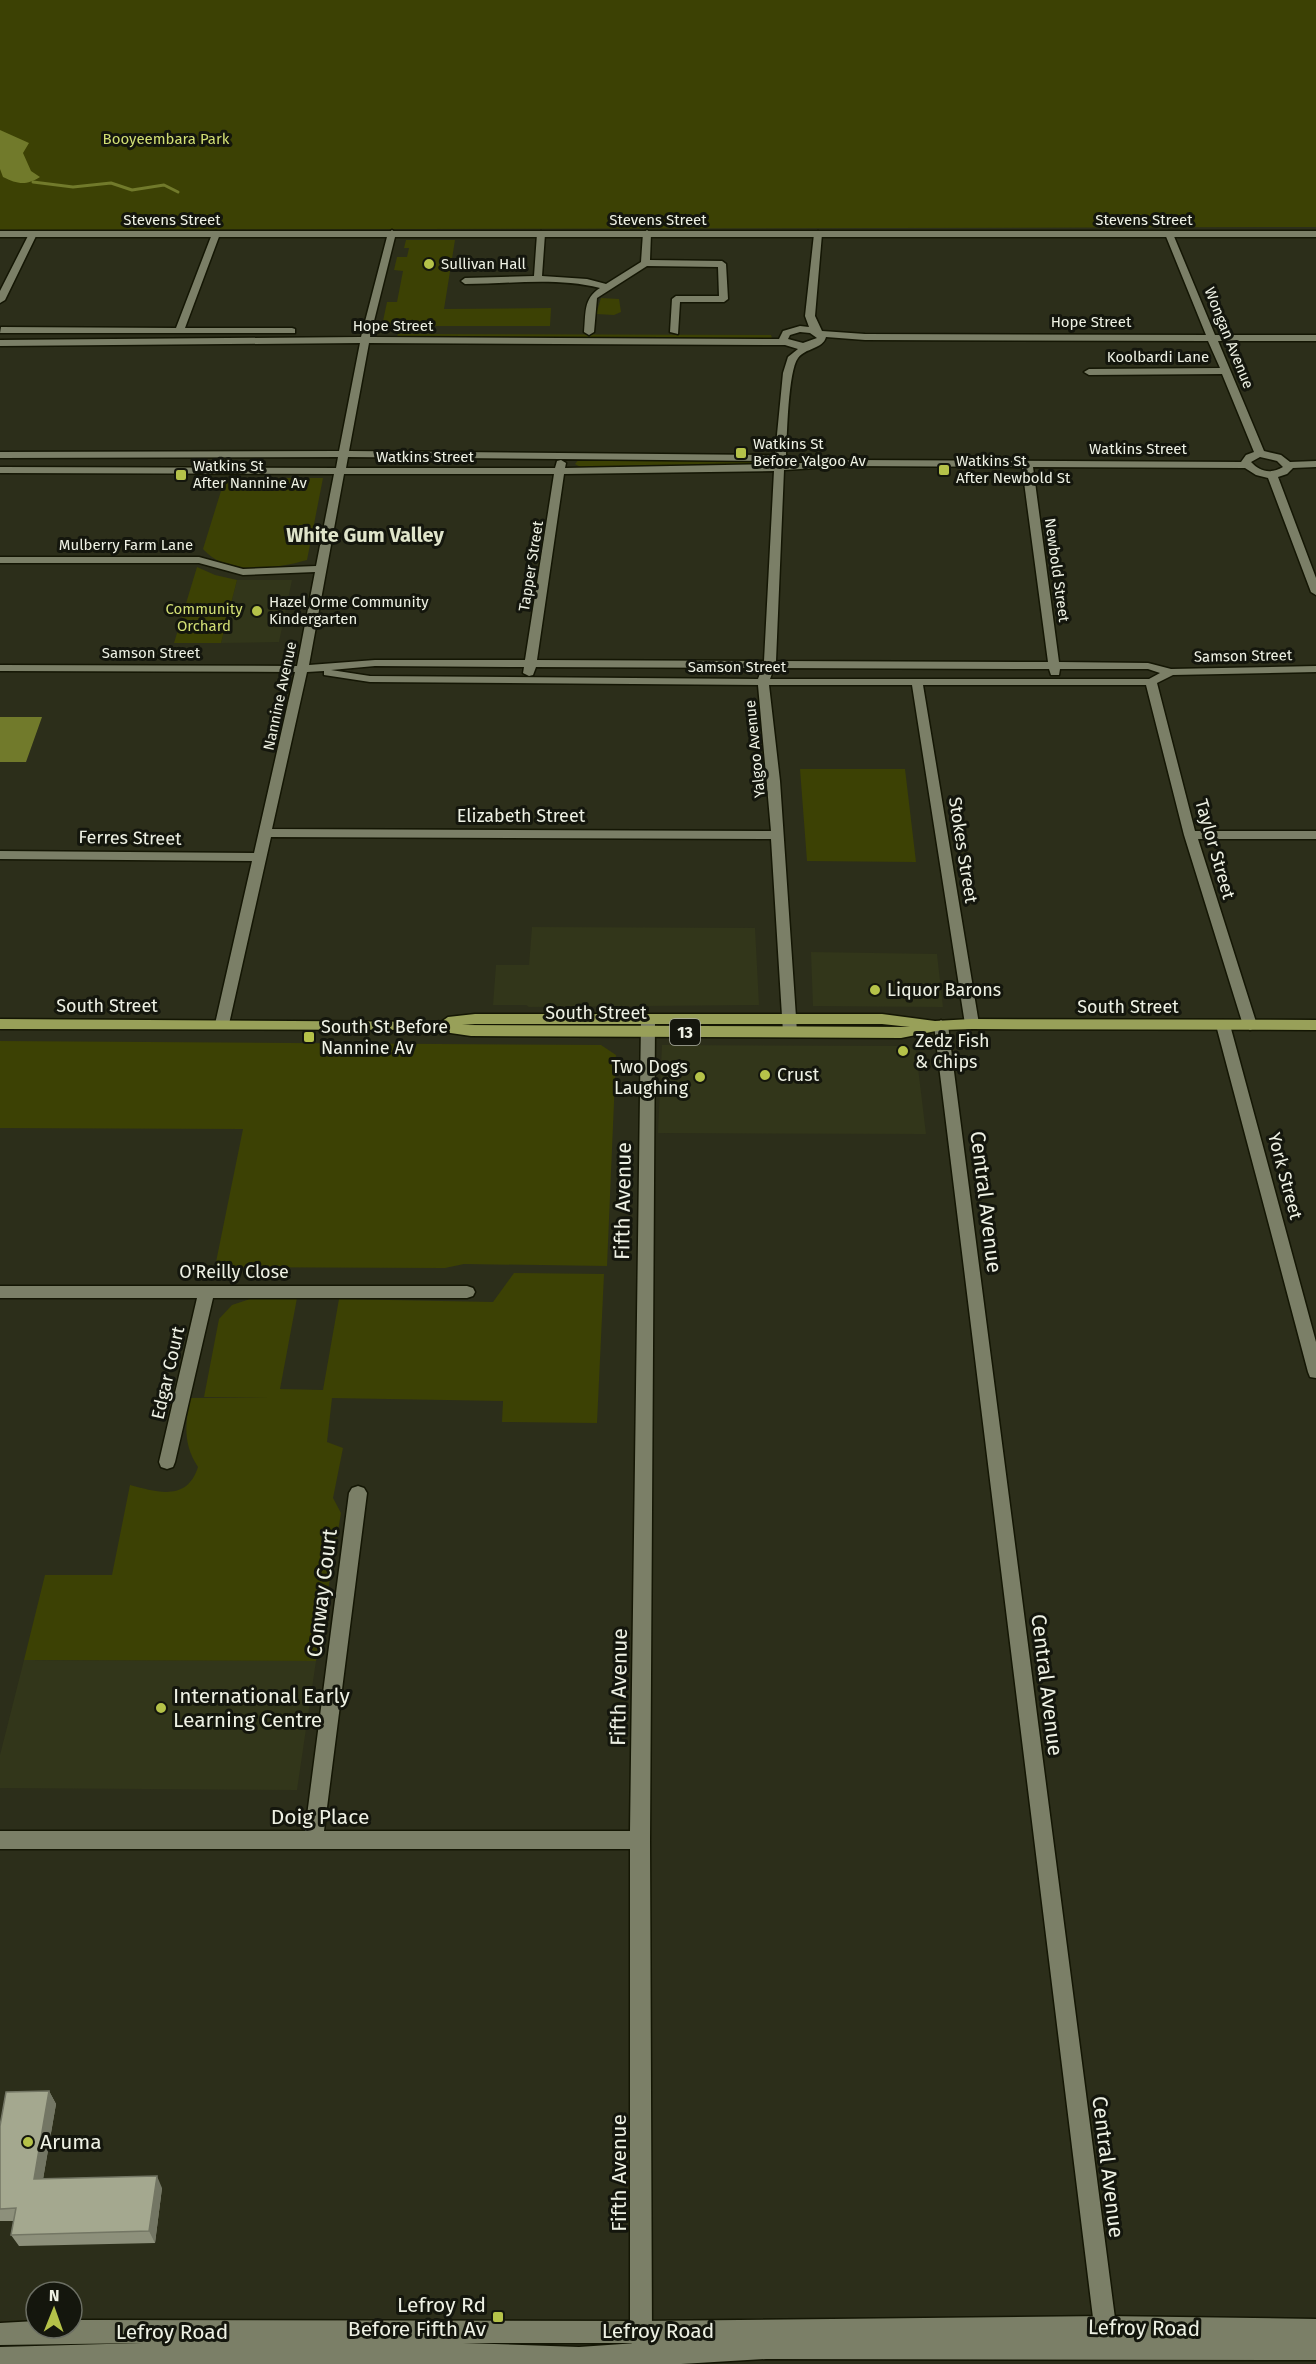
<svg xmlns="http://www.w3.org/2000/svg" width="1316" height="2364" viewBox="0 0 1316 2364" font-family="'Fira Sans',sans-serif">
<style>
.built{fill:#32361a}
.green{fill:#3c4104}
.water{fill:#717a2b}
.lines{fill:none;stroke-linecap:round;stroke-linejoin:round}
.stream{stroke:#717a2b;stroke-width:3}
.street-casing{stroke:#141604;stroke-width:3}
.secondary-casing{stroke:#141604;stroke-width:3}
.primary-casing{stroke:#141604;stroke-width:3}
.street{fill:#7b7f67;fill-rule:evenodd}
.secondary{fill:#7b7f67;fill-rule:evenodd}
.primary{fill:#98a059;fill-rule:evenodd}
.wall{fill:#8d907b}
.shaded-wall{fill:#737664}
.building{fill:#a4a88f;stroke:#737664;stroke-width:1.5}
.poi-dot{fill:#b5c249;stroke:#14160d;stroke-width:2}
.labels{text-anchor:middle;stroke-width:6;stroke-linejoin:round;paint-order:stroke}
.far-park-label{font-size:15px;fill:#d2df74;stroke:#14160d}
.far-street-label{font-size:15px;fill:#eef1e4;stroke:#14160d}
.far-poi-label{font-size:15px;fill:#eef1e4;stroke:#14160d;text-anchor:start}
.shield{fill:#14160d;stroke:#adafa4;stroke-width:1.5}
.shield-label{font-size:16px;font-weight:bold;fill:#eef1e4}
.street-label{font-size:18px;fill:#eef1e4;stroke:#14160d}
.poi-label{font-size:18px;fill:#eef1e4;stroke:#14160d;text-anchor:start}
.far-district-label{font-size:20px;font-weight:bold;fill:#dfe4ca;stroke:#14160d}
.near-street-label{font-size:21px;fill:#eef1e4;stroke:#14160d}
.near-poi-label{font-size:21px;fill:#eef1e4;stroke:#14160d;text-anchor:start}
</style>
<rect width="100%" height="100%" fill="#2c2e1a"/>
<!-- built -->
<path class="built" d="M 237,580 L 292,580 L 279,642 L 221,643 Z
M 532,927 L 755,928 L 759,1005 L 529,1007 L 526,1005 L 493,1005 L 496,965 L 529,965 Z
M 811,952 L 937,954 L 943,1007 L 813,1006 Z
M 662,1045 L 908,1046 L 916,1051 L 926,1134 L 658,1133 Z
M 24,1660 L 316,1661 L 297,1790 L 0,1788 L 0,1755 Z"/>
<!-- green -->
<path class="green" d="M 0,0 L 1316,0 L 1316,227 L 0,230 Z
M 406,240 L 455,240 L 444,309 L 551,308 L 550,326 L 391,326 L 383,321 L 387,302 L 397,302 L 403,271 L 394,270 L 397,257 L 407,257 L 409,248 L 404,248 Z
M 601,298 L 619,299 L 621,312 L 614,315 L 596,314 Z
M 398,334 L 771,335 L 772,338 L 721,341 L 396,339 Z
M 579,459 L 758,460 L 762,464 L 582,468 L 575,464 Z
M 225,478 L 323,478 L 307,560 C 275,569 228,577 203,549 Z
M 197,567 L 215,575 L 237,580 L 221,643 L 174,643 Z
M 800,769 L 905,769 L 916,862 L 807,861 Z
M 0,1041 L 601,1045 L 616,1055 L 607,1266 L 464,1264 L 445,1268 L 215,1267 L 243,1129 L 0,1128 Z
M 514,1273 L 604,1274 L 597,1423 L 502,1422 L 503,1401 L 332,1398 L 327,1442 L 343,1448 L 333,1498 L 341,1513 L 316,1661 L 24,1660 L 45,1575 L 112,1575 L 130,1485 C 157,1492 187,1502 198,1467 C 183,1444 185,1425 190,1398 L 269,1398 L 204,1397 L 219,1319 L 232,1305 L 250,1299 L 297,1298 L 280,1389 L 323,1390 L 339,1299 L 493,1302 Z"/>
<!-- water -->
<path class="water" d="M 0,130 L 29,143 L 23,153 L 31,171 L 40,177 C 26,186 17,184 3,177 L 0,169 Z
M 0,717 L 42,717 L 26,762 L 0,762 Z"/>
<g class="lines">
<!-- stream -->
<path class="stream" d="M 33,182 L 73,187 L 111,183 L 132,190 L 164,185 L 178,192"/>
<!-- street casing -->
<g class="street-casing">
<path id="street" d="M 392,230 L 396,233 L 370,337 L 779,339 L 783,331 L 800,326 L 809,327 L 805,316 L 814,234 L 818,231 L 822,234 L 815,316 L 822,331 L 865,334 L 1206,335 L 1165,234 L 1169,231 L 1173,234 L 1215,335 L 1316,335 L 1316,341 L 1218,341 L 1264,451 L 1281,455 L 1290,462 L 1316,461 L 1316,467 L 1293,468 L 1287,474 L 1278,477 L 1316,578 L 1316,595 L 1311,592 L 1268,478 L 1256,475 L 1245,468 L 1033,467 L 1059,662 L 1148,663 L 1171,669 L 1316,666 L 1316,672 L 1173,675 L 1157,683 L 1195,831 L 1316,831 L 1316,839 L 1198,839 L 1257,1025 L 1255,1028 L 1250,1030 L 1243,1025 L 1184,835 L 1146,685 L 923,685 L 979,1024 L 972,1029 L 965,1024 L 912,685 L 769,685 L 780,781 L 797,1032 L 790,1037 L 783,1032 L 771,839 L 271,837 L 229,1024 L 222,1029 L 215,1024 L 252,861 L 0,859 L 0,851 L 254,853 L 295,672 L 0,671 L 0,665 L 297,666 L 315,572 L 243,575 L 199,563 L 0,563 L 0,557 L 199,557 L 243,569 L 316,566 L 334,474 L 0,473 L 0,467 L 336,468 L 338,457 L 0,458 L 0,452 L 339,451 L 360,343 L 0,346 L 0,340 L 361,337 L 388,233 ZM 800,332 L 810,333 L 817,338 L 803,343 L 788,339 L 790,335 ZM 826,337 L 865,340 L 1208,341 L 1220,368 L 1089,369 L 1084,372 L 1089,375 L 1222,374 L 1254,452 L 1246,455 L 1241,462 L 850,460 L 785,464 L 785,461 L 792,458 L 786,455 C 787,436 788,371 798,358 C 805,348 823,349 826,337 ZM 369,343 L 785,345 L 798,349 L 788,357 L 783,373 L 775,455 L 349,451 ZM 348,457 L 775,461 L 775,464 L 565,468 L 566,463 L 561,460 L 557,461 L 555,468 L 346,468 ZM 1260,457 L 1277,461 L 1283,467 C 1271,474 1260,472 1251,462 ZM 850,466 L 1022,467 L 1048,662 L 776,661 L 784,470 ZM 774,471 L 764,661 L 537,660 L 564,474 ZM 344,474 L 554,474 L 525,660 L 375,660 L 309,665 ZM 375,666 L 524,667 L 523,673 L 529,676 L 533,675 L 536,667 L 762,668 L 758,679 L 370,676 L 331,670 ZM 774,668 L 1049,669 L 1051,675 L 1059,675 L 1060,669 L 1148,669 L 1160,673 L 1149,679 L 770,679 ZM 324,671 L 324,675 L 370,682 L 758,685 L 771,831 L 272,829 L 307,672 Z
M 647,230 L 651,233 L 650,260 L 722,261 L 726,264 L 728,299 L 724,302 L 680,302 L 678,334 L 670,332 L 672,299 L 676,296 L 719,296 L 718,267 L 647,266 L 597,298 L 594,332 L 589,335 L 584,332 C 586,313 583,299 600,288 C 556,277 510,284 465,284 L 461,281 L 465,278 L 534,276 L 537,234 L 541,231 L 545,234 L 542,276 L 587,279 L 606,284 L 641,262 L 643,233 Z
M 216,231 L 220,234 L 185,328 L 292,328 L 295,329 L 295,333 L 0,333 L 1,327 L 176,328 L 212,234 Z
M 30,232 L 37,234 L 5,300 L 0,303 L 0,291 Z
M 648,1015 L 655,1020 L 650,1840 L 652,2339 L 649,2347 L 641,2350 L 633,2347 L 630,2339 L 630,1849 L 0,1849 L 0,1831 L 305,1831 L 349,1493 L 352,1488 L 358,1486 L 364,1488 L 367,1493 L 324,1831 L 630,1831 L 641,1020 Z
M 941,1020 L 948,1025 L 1117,2334 L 1114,2342 L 1106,2345 L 1098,2342 L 1095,2334 L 934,1025 Z
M 1223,1020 L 1230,1025 L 1316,1342 L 1316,1378 L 1310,1377 L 1308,1372 L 1216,1025 Z
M 0,1286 L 467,1286 L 473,1288 L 475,1292 L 473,1296 L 467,1298 L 213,1298 L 175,1462 L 173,1467 L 167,1469 L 161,1467 L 159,1462 L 197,1298 L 0,1298 Z"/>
</g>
<!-- secondary casing -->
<g class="secondary-casing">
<path id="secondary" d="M 0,231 L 1316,231 L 1316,237 L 0,237 Z
M 1105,2316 L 1316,2319 L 1316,2360 L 766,2359 L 681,2364 L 0,2364 L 0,2347 L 142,2343 L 0,2345 L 0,2323 L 36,2321 L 36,2328 L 72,2328 L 72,2320 L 87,2320 L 641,2321 ZM 463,2343 L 637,2343 L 579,2347 Z"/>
</g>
<!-- primary casing -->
<g class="primary-casing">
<path id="primary" d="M 475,1014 L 882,1014 L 935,1021 L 972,1019 L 1316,1020 L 1316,1030 L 972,1029 L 941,1030 L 901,1038 L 471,1036 L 430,1030 L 0,1029 L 0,1019 L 441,1022 L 448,1017 ZM 475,1024 L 882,1024 L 910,1027 L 462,1025 Z"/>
</g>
<!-- street -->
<use href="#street" class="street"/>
<!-- secondary -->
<use href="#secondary" class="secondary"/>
<!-- primary -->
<use href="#primary" class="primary"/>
</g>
<!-- wall -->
<path class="wall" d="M 49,2091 L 56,2104 L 43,2179 L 162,2188 L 155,2243 L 19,2246 L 11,2235 L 14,2221 L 0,2221 L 0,2126 Z"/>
<!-- shaded-wall -->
<path class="shaded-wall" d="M 49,2091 L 56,2104 L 41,2191 L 34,2179 Z
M 157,2176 L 162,2188 L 155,2243 L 149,2231 Z"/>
<!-- building -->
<path class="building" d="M 49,2091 L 34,2179 L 157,2176 L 149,2231 L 11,2235 L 16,2208 L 0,2209 L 0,2126 L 6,2092 Z"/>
<!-- markers -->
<g class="poi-dot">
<circle cx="429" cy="264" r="6"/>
<rect x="735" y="447" width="12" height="12" rx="3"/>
<rect x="938" y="464" width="12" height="12" rx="3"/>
<rect x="175" y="469" width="12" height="12" rx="3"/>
<circle cx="257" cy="611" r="6"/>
<circle cx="875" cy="990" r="6"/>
<rect x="303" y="1031" width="12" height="12" rx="3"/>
<circle cx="903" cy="1051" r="6"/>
<circle cx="765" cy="1075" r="6"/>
<circle cx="700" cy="1077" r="6"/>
<circle cx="161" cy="1708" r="6"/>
<circle cx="28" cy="2142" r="6"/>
<rect x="492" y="2311" width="12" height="12" rx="3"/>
</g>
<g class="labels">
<!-- far-park labels -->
<g class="far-park-label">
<text x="166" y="144">Booyeembara Park</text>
<text x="204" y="614">Community<tspan x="204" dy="17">Orchard</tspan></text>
</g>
<!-- far-street labels -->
<g class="far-street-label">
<text x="172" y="225">Stevens Street</text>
<text x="658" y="225">Stevens Street</text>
<text x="1144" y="225">Stevens Street</text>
<text x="1091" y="327">Hope Street</text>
<text x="393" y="331">Hope Street</text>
<text transform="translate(1229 338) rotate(68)" y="5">Wongan Avenue</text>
<text x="1158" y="362">Koolbardi Lane</text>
<text x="1138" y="454">Watkins Street</text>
<text x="425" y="462">Watkins Street</text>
<text x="126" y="550">Mulberry Farm Lane</text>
<text transform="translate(531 566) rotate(-81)" y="5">Tapper Street</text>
<text transform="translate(1057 570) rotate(82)" y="5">Newbold Street</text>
<text x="151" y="658">Samson Street</text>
<text transform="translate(1243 656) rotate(-1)" y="5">Samson Street</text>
<text x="737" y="672">Samson Street</text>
<text transform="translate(280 696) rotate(-78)" y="5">Nannine Avenue</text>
<text transform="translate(755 749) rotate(-96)" y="5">Yalgoo Avenue</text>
</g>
<!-- far-poi labels -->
<g class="far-poi-label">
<text x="441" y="269">Sullivan Hall</text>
<text x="753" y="449">Watkins St<tspan x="753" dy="17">Before Yalgoo Av</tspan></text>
<text x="956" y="466">Watkins St<tspan x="956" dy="17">After Newbold St</tspan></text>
<text x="193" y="471">Watkins St<tspan x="193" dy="17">After Nannine Av</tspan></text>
<text x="269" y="607">Hazel Orme Community<tspan x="269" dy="17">Kindergarten</tspan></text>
</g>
<!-- shield labels -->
<rect class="shield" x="670" y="1019" width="30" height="26" rx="4.5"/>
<g class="shield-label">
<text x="685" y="1038">13</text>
</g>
<!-- street labels -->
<g class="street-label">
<text x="521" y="822">Elizabeth Street</text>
<text transform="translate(130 838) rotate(1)" y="6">Ferres Street</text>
<text transform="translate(1215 849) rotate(74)" y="6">Taylor Street</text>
<text transform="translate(963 850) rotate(81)" y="6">Stokes Street</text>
<text x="107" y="1012">South Street</text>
<text x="1128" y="1013">South Street</text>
<text x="596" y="1019">South Street</text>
<text transform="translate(1285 1176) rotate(75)" y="6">York Street</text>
<text x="234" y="1278">O'Reilly Close</text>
<text transform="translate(168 1373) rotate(-77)" y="6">Edgar Court</text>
</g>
<!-- poi labels -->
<g class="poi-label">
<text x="887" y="996">Liquor Barons</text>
<text x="321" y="1033">South St Before<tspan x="321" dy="21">Nannine Av</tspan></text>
<text x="915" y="1047">Zedz Fish<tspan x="915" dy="21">&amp; Chips</tspan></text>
<text x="688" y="1073" text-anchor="end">Two Dogs<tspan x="688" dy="21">Laughing</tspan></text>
<text x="777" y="1081">Crust</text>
</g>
<!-- far-district labels -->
<g class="far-district-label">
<text x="365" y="542">White Gum Valley</text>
</g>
<!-- near-street labels -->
<g class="near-street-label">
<text transform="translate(623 1201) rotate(-89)" y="7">Fifth Avenue</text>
<text transform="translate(986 1202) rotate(83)" y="7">Central Avenue</text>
<text transform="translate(322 1593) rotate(-83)" y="7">Conway Court</text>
<text transform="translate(1047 1685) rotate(83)" y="7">Central Avenue</text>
<text transform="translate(619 1687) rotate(-89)" y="7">Fifth Avenue</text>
<text x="320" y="1824">Doig Place</text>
<text transform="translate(1108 2167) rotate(83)" y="7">Central Avenue</text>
<text transform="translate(619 2173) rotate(-90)" y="7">Fifth Avenue</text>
<text transform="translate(1144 2328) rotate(1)" y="7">Lefroy Road</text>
<text x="658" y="2338">Lefroy Road</text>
<text x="172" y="2339">Lefroy Road</text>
</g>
<!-- near-poi labels -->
<g class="near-poi-label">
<text x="173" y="1703">International Early<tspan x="173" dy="24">Learning Centre</tspan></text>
<text x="40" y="2149">Aruma</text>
<text x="486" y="2312" text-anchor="end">Lefroy Rd<tspan x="486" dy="24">Before Fifth Av</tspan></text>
</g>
</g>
<!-- north arrow -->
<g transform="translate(54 2310) rotate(1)"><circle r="28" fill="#14160d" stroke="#6b6e63" stroke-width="1.5"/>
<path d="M0-4.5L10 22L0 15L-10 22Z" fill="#b5c249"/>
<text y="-9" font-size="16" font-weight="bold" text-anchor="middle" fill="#eef1e4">N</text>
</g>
</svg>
